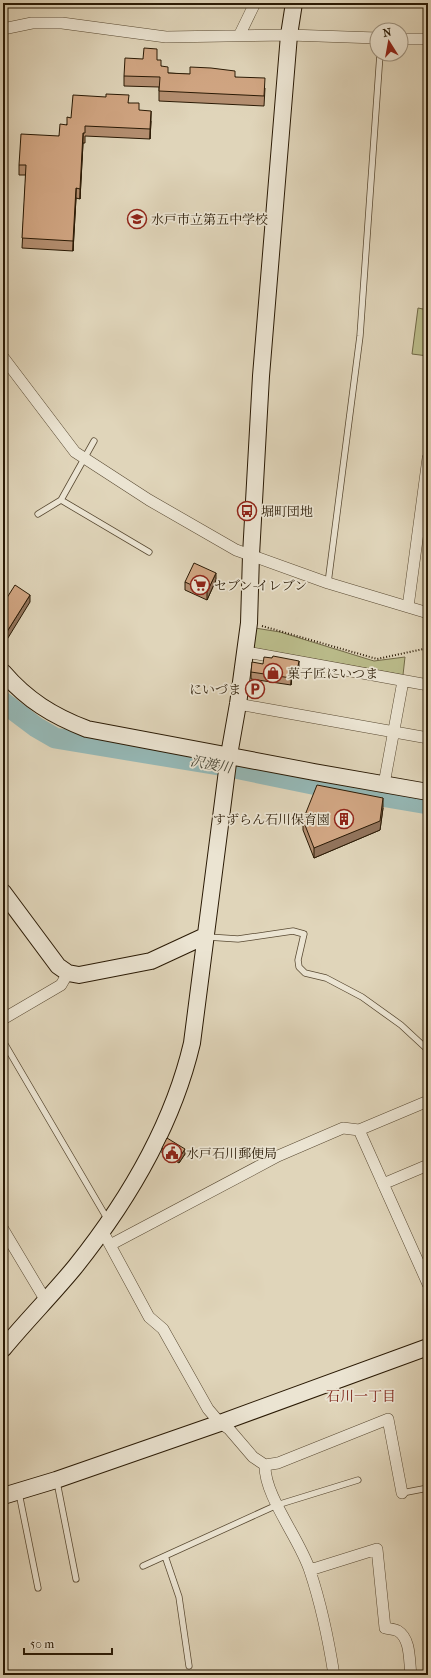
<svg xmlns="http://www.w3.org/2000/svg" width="431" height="1678" viewBox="0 0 431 1678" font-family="'IM FELL French Canon','Noto Serif JP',serif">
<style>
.green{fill:#babb8a;stroke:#726a48}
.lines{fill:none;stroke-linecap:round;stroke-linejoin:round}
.river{stroke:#95b8b6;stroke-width:21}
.lane-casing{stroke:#584932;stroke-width:7}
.street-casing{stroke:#584932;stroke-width:12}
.secondary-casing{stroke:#2a1a05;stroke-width:18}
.path{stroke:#2a1a05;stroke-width:2;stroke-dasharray:1 2;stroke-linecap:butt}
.lane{stroke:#ebe4d2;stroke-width:5.5}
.street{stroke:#ebe4d2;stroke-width:11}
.secondary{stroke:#ebe4d2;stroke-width:16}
.wall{fill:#b48f71;stroke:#2a1a05}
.shaded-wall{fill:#92745c;stroke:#2a1a05}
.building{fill:#d1a683;stroke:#2a1a05}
.labels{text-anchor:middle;stroke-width:3.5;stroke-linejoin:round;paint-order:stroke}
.poi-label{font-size:13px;fill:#2a1a05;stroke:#ebe4d2;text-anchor:start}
.water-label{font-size:14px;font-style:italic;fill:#4a493a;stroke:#ebe4d2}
.neighbourhood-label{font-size:14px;fill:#7a1f14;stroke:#ebe4d2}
</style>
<rect width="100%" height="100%" fill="#e0d5ba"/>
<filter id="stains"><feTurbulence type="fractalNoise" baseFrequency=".005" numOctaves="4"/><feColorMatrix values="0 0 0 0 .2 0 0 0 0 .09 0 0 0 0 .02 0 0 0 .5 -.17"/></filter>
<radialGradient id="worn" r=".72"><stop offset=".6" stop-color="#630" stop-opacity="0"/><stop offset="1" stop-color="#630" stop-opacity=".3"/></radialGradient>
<!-- green -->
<path class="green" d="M 418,308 L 428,310 L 428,356 L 412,354 Z
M 255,628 L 280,632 L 374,661 L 405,657 L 403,675 L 253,648 Z"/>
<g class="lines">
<!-- river -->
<path class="river" d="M 3,702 L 36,727 L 55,738 L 225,766 L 322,786 L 428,804"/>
<!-- lane casing -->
<g class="lane-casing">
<path id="lane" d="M 94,441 L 61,500 L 149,552
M 38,514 L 61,500
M 328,583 L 360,336 L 380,54
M 208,937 L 238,939 L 293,931 L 304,934 L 298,960 L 299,967 L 305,973 L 326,978 L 362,997 L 401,1025 L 428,1050
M 3,1041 L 108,1220
M 57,1482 L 76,1579
M 19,1493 L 38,1588
M 402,1493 L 428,1488
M 165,1556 L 179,1597 L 189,1666
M 143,1566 L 277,1505 L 358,1480"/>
</g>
<!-- street casing -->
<g class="street-casing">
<path id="street" d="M 3,29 L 32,23 L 62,23 L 166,37 L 289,35 L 377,38
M 239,36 L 255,3
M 401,39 L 428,39
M 3,357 L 75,452 L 149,500 L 236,550 L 328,583 L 428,613
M 408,607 L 428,458
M 246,652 L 428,685
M 238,704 L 428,738
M 384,784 L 403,681
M 3,1019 L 61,985 L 68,973
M 359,1130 L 428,1284
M 383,1184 L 428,1165
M 3,1229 L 46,1301
M 103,1232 L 149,1317 L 163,1329 L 208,1409 L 220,1423 L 229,1429 L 253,1457 L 265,1465 C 264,1496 300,1539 310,1571 C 320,1601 329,1643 334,1675
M 110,1245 L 278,1156 L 343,1128 L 359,1130 L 428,1101
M 265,1465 L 278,1463 L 388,1419 L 402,1493
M 310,1570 L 377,1549 L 385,1628 C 389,1629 394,1629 398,1631 C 411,1639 409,1661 411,1675"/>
</g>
<!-- secondary casing -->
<g class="secondary-casing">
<path id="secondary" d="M 3,672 C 27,700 53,716 87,729 L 314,772 L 428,792
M 3,892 L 58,966 L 68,973 L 79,975 L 151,961 L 205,936
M 3,1349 C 26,1321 52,1295 75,1267 C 127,1202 173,1124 192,1043 L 229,755 L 238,704 L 249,623 L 251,555 L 261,376 L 289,35 L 294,3
M 3,1496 L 56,1480 L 220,1423 L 428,1347"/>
</g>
<!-- path -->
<path class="path" d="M 262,626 L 377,659 L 428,648"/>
<!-- lane -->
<use href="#lane" class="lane"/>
<!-- street -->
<use href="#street" class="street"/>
<!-- secondary -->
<use href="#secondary" class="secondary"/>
</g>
<!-- wall -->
<path class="wall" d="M 143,59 L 157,60 L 161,66 L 168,73 L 235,77 L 265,88 L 264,106 L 159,101 L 159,87 L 124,86 L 124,76 Z
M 129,103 L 139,110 L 151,121 L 150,139 L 85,136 L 85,143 L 83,143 L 80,199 L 76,198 L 73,251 L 22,248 L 26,175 L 19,175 L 19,165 L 59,136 L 71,118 Z
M 216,580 L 207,600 L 185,590 L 185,582 Z
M 272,658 L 299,669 L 297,678 L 292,677 L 291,685 L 251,679 L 251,672 Z
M 383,808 L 380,830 L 314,858 L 303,830 L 303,820 Z
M 162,1148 L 185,1154 L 179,1163 L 162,1153 Z"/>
<!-- shaded-wall -->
<path class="shaded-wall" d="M 151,111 L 151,121 L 150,139 L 150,129 Z
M 83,133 L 83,143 L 80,199 L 80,189 Z
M 76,188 L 76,198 L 73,251 L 73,241 Z
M 216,573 L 216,580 L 207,600 L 207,592 Z
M 30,595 L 30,602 L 3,646 L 3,638 Z
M 299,661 L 299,669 L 297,678 L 297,671 Z
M 292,670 L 292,677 L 291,685 L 291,678 Z
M 383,798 L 383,808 L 380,830 L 314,858 L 314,848 Z
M 185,1149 L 185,1154 L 179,1163 L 179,1158 Z"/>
<!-- building -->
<path class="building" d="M 144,48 L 157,49 L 157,60 L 161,60 L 161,66 L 168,67 L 168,73 L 190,74 L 190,67 L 211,68 L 235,71 L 235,77 L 265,78 L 264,96 L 159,91 L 160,77 L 124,76 L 125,58 L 143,59 Z
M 106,94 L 129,95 L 128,103 L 139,103 L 139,110 L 151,111 L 150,129 L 85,126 L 85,133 L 83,133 L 80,189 L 76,188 L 73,241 L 22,238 L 26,165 L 19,165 L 21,134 L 59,136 L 60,124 L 67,125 L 67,117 L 71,118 L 73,95 L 106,97 Z
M 194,563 L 216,573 L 207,592 L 185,582 Z
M 15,585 L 30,595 L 3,638 L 3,604 Z
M 273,656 L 299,661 L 297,671 L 292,670 L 291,678 L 251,672 L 252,662 L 263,664 L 264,657 L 272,658 Z
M 317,785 L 383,798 L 380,821 L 314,848 L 303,820 Z
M 167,1138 L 185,1149 L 179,1158 L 162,1148 Z"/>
<!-- icons -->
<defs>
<g id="school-ring" transform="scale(1)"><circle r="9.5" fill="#ebe4d2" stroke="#8f2418" stroke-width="1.5"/><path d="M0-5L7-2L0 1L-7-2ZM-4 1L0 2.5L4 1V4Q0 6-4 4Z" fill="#8f2418"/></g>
<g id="bus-ring" transform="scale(1)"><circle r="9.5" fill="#ebe4d2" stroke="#8f2418" stroke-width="1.5"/><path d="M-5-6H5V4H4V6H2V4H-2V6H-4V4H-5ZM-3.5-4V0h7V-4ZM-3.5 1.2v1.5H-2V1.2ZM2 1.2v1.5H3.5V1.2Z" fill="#8f2418"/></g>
<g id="supermarket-ring" transform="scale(1)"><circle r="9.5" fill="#ebe4d2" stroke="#8f2418" stroke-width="1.5"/><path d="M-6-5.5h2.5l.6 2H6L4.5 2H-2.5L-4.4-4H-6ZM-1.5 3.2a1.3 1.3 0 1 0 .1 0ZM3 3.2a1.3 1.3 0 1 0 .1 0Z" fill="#8f2418"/></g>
<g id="shop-ring" transform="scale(1)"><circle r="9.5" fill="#ebe4d2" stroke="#8f2418" stroke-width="1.5"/><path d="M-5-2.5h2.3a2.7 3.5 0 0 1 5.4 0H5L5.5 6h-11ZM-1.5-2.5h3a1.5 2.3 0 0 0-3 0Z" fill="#8f2418"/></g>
<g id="parking-ring" transform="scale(1)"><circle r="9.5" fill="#ebe4d2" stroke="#8f2418" stroke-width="1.5"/><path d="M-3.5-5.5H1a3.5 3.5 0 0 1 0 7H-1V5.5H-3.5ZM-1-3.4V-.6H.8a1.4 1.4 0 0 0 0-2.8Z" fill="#8f2418"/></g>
<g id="building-ring" transform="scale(1)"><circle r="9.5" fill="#ebe4d2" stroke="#8f2418" stroke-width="1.5"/><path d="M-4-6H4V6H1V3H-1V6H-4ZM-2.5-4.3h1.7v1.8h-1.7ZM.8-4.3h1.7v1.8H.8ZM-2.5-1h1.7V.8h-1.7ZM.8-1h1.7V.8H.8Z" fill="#8f2418"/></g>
<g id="civic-ring" transform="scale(1)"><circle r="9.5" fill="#ebe4d2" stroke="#8f2418" stroke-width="1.5"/><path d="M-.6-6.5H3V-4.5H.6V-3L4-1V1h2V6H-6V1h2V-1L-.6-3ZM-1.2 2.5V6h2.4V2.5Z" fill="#8f2418"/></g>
</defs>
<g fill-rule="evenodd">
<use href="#school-ring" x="137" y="219"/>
<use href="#bus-ring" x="247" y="511"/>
<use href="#supermarket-ring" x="200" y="585"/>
<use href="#shop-ring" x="273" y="673"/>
<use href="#parking-ring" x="255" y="689"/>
<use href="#building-ring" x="344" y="819"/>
<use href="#civic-ring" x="172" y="1153"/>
</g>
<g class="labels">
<!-- poi labels -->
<g class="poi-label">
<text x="151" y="224">水戸市立第五中学校</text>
<text x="261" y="516">堀町団地</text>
<text x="214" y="590">セブン-イレブン</text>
<text x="287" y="678">菓子匠にいつま</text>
<text x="241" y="694" text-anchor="end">にいづま</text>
<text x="330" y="824" text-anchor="end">すずらん石川保育園</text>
<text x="186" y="1158">水戸石川郵便局</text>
</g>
<!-- water labels -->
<g class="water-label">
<text transform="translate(211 764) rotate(10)" y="5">沢渡川</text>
</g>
<!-- neighbourhood labels -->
<g class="neighbourhood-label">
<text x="361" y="1401">石川一丁目</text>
</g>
</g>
<!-- margin -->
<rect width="431" height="1678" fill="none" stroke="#e0d5ba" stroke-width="16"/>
<rect x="4" y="4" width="423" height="1670" fill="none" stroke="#2a1a05" stroke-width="2"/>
<rect x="8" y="8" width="415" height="1662" fill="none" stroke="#2a1a05"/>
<!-- north arrow -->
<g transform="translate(389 42) rotate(349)"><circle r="19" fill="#ebe4d2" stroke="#9e9380"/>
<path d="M0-3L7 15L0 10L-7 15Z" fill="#8f2418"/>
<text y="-6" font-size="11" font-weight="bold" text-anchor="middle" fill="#2a1a05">N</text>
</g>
<!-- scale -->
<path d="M24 1648v6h88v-6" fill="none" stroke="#2a1a05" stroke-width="2"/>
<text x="30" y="1648" font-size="12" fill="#2a1a05" stroke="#ebe4d2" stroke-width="3" paint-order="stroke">50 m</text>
<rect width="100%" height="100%" filter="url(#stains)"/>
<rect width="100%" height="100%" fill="url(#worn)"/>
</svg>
